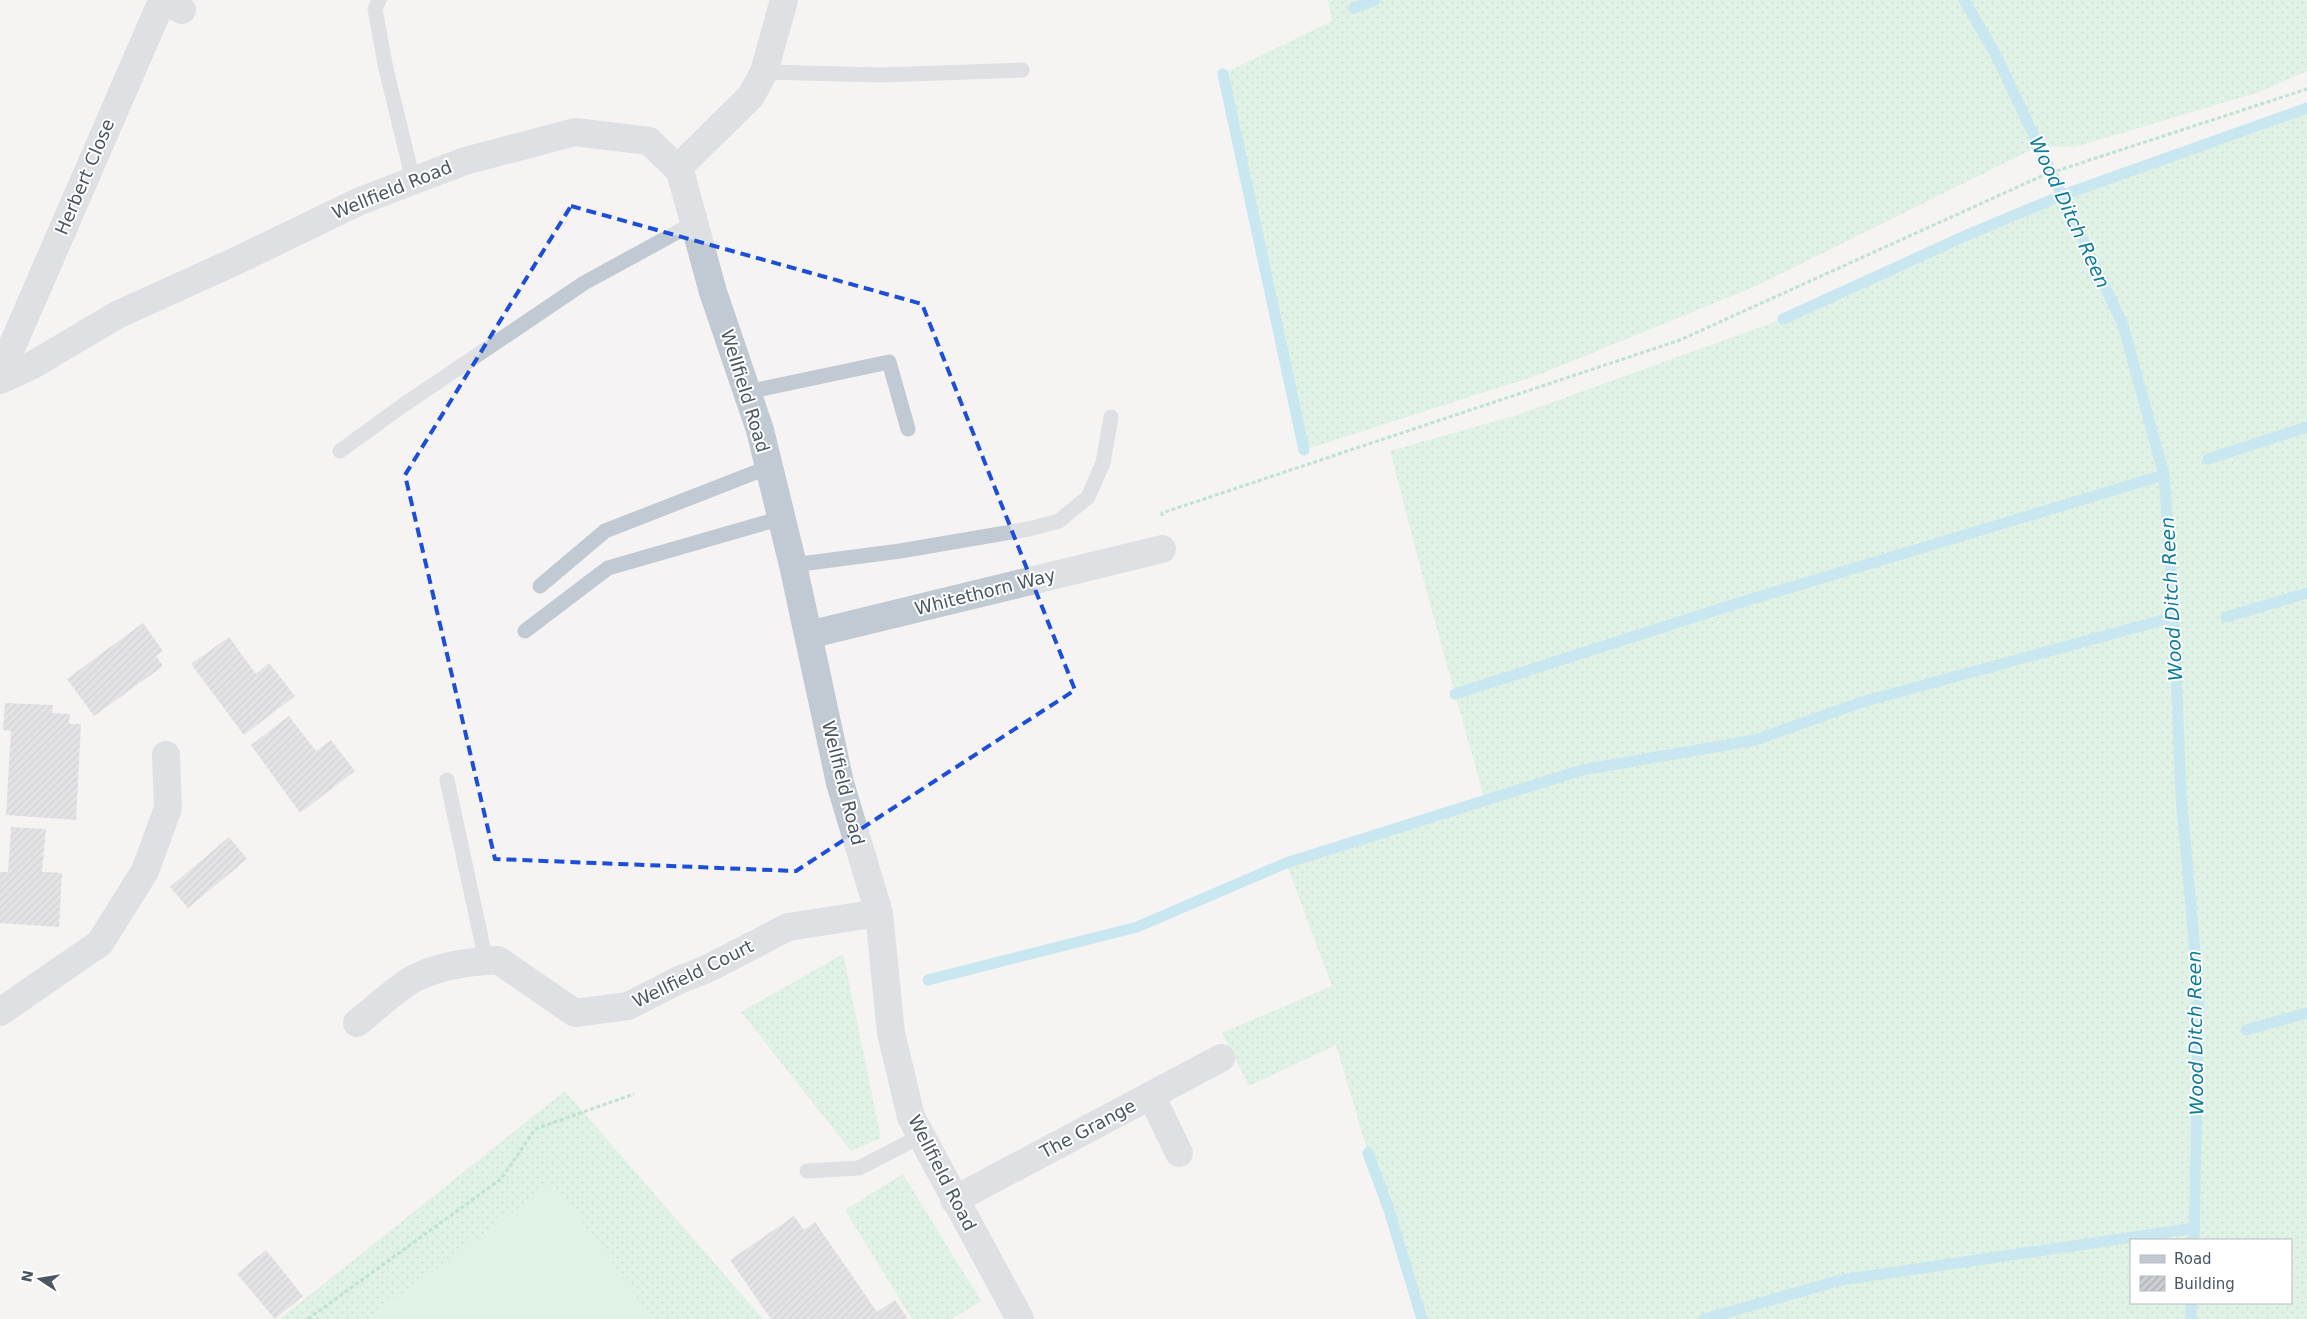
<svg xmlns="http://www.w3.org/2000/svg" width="2307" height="1319" viewBox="0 0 2307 1319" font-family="'DejaVu Sans',sans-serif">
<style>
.grass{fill:url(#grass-dots);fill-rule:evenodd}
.garden{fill:#c3f1d5}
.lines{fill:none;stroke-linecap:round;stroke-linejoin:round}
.stream{stroke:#90daee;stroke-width:11}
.building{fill:url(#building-hatch)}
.path{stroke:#7ad0a6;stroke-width:3;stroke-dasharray:4 2.5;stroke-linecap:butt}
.lane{stroke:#c1cad2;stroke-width:15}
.street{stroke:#c1cad2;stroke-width:28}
.marked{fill:none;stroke:#1d4ed8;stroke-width:4;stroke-dasharray:10 6;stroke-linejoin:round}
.labels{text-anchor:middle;stroke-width:4;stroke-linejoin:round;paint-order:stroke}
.street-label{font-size:18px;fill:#4a5661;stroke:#fff}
.water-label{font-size:19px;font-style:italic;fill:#0c7c9b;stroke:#fff}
</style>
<defs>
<pattern id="grass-dots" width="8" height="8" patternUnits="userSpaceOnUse" patternTransform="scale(1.25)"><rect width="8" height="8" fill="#c3f1d5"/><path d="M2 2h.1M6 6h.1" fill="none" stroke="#a0c6b0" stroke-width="1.8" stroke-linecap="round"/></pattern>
<pattern id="building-hatch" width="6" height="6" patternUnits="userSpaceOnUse" patternTransform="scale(1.25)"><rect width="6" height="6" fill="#cdcfd5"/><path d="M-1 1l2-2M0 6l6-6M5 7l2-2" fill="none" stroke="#a8abb0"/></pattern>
</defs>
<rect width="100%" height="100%" fill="#f5f3f3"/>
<!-- grass -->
<path class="grass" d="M 1328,0 L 2307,0 L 2307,71 L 2259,92 L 2075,147 L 2039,146 L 1756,286 L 1538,375 L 1304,450 L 1223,74 L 1332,21 Z
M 2307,108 L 2307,1319 L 1422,1319 L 1389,1210 L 1368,1153 L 1336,1045 L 1249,1086 L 1222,1033 L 1332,986 L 1286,863 L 1485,801 L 1430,604 L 1390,451 L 1514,416 L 1783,319 L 1967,235 L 2063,195 ZM 2131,1240 L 2291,1240 L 2291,1303 L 2131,1303 Z
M 843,954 L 881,1138 L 851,1151 L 741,1012 Z
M 565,1091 L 763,1319 L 280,1319 Z
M 903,1174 L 981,1301 L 952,1319 L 912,1319 L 845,1210 Z"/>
<!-- garden -->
<path class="garden" d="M 553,1183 L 653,1319 L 368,1319 Z"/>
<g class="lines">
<!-- stream -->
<path class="stream" d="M 1964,0 L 1996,55 L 2123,325 L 2164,475 L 2174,617 L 2181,796 L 2199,995 L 2194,1240
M 1354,8 L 1375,0
M 1223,74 L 1304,450
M 1783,319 L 1967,235 L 2063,195 L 2307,108
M 2208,459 L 2307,427
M 2226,617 L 2307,593
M 1455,694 L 1732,605 L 2164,475
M 928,980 L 1137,927 L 1286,863 L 1582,770 L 1755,740 L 1862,702 L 2174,617
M 2246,1030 L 2307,1013
M 1368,1153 L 1389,1210 L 1422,1319
M 1704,1319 L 1841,1280 L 2195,1228
M 2191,1319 L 2191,1303"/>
</g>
<!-- building -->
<path class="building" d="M 143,623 L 163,651 L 156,656 L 163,666 L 94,716 L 67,679 Z
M 229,637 L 256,674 L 269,663 L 295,696 L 244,735 L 191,664 Z
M 5,703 L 53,705 L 52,713 L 70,714 L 69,724 L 81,724 L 76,820 L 6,815 L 11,731 L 3,730 Z
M 289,716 L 316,751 L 331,740 L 355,771 L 300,813 L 251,745 Z
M 11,827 L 46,829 L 42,872 L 62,873 L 59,927 L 0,923 L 0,872 L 8,872 Z
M 229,837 L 247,859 L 188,908 L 170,887 Z
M 794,1216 L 804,1230 L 815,1222 L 877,1312 L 895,1300 L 908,1319 L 771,1319 L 730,1260 Z
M 266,1250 L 303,1296 L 275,1319 L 237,1274 Z"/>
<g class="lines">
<!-- path -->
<path class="path" d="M 1162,516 L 1162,513 L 1680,340 L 2044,175 L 2307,89
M 308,1319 L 501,1179 L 535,1129 L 634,1094"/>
<!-- lane -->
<path class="lane" d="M 379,0 L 375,9 L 386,69 L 413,180
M 764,72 L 882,75 L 1022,70
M 747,392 L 889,362 L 908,429
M 340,451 L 402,406 L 584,283 L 694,223
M 793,565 L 900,551 L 1029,529 L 1059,521 L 1088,497 L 1103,463 L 1111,417
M 540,586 L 605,531 L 769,467
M 525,631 L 608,568 L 782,518
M 447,780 L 486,961
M 807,1171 L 859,1168 L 921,1136"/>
<!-- street -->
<path class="street" d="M 678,168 L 751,96 L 764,72 L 784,0
M 0,374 L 162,1 L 182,10
M 0,380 L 31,366 L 117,315 L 236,261 L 360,201 L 465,161 L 575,132 L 649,141 L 680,171 L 713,292 L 760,430 L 793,565 L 840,783 L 879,913 L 891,1033 L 911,1117 L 1020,1319
M 808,635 L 1162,549
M 0,1012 L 100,943 L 145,871 L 168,808 L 166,755
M 357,1023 C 372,1011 399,986 415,978 C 441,965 470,962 498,960 L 575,1013 L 628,1006 L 679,980 L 707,969 L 788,927 L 879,913
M 1151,1095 L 1179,1153
M 954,1200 L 1221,1058"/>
</g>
<!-- marked area -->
<path d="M0 0H2307V1319H0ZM 571,206 L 922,304 L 1075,690 L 796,871 L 495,859 L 405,475 Z" fill="#f5f3f3" fill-opacity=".55" fill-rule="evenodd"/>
<path class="marked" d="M 571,206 L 922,304 L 1075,690 L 796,871 L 495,859 L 405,475 Z"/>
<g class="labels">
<!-- street labels -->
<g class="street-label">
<text transform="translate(85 177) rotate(-67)" y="6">Herbert Close</text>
<text transform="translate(392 190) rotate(-22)" y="6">Wellfield Road</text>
<text transform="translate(745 391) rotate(73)" y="6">Wellfield Road</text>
<text transform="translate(985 592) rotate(-14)" y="6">Whitethorn Way</text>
<text transform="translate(843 783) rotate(76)" y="6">Wellfield Road</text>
<text transform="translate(693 974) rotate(-26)" y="6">Wellfield Court</text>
<text transform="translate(1088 1129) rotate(-28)" y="6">The Grange</text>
<text transform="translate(942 1173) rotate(63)" y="6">Wellfield Road</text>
</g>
<!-- water labels -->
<g class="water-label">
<text transform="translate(2070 212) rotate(65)" y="7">Wood Ditch Reen</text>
<text transform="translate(2171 599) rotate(-93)" y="7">Wood Ditch Reen</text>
<text transform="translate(2195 1033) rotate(-91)" y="7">Wood Ditch Reen</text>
</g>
</g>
<!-- legend -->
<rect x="2130" y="1239" width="162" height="65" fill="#ffffff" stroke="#b7bbc0"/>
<rect x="2140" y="1255" width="25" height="8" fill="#c1cad2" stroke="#b7bbc0"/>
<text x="2174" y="1264" font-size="15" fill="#4a5661">Road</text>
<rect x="2140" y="1276" width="25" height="15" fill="url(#building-hatch)" stroke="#b7bbc0"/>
<text x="2174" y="1289" font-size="15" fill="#4a5661">Building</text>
<!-- north arrow -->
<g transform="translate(40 1279) rotate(282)" stroke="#ffffff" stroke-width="4" paint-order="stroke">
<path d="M0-4L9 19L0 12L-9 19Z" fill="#4a5661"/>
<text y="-8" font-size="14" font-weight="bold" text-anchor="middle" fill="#4a5661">N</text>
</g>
</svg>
